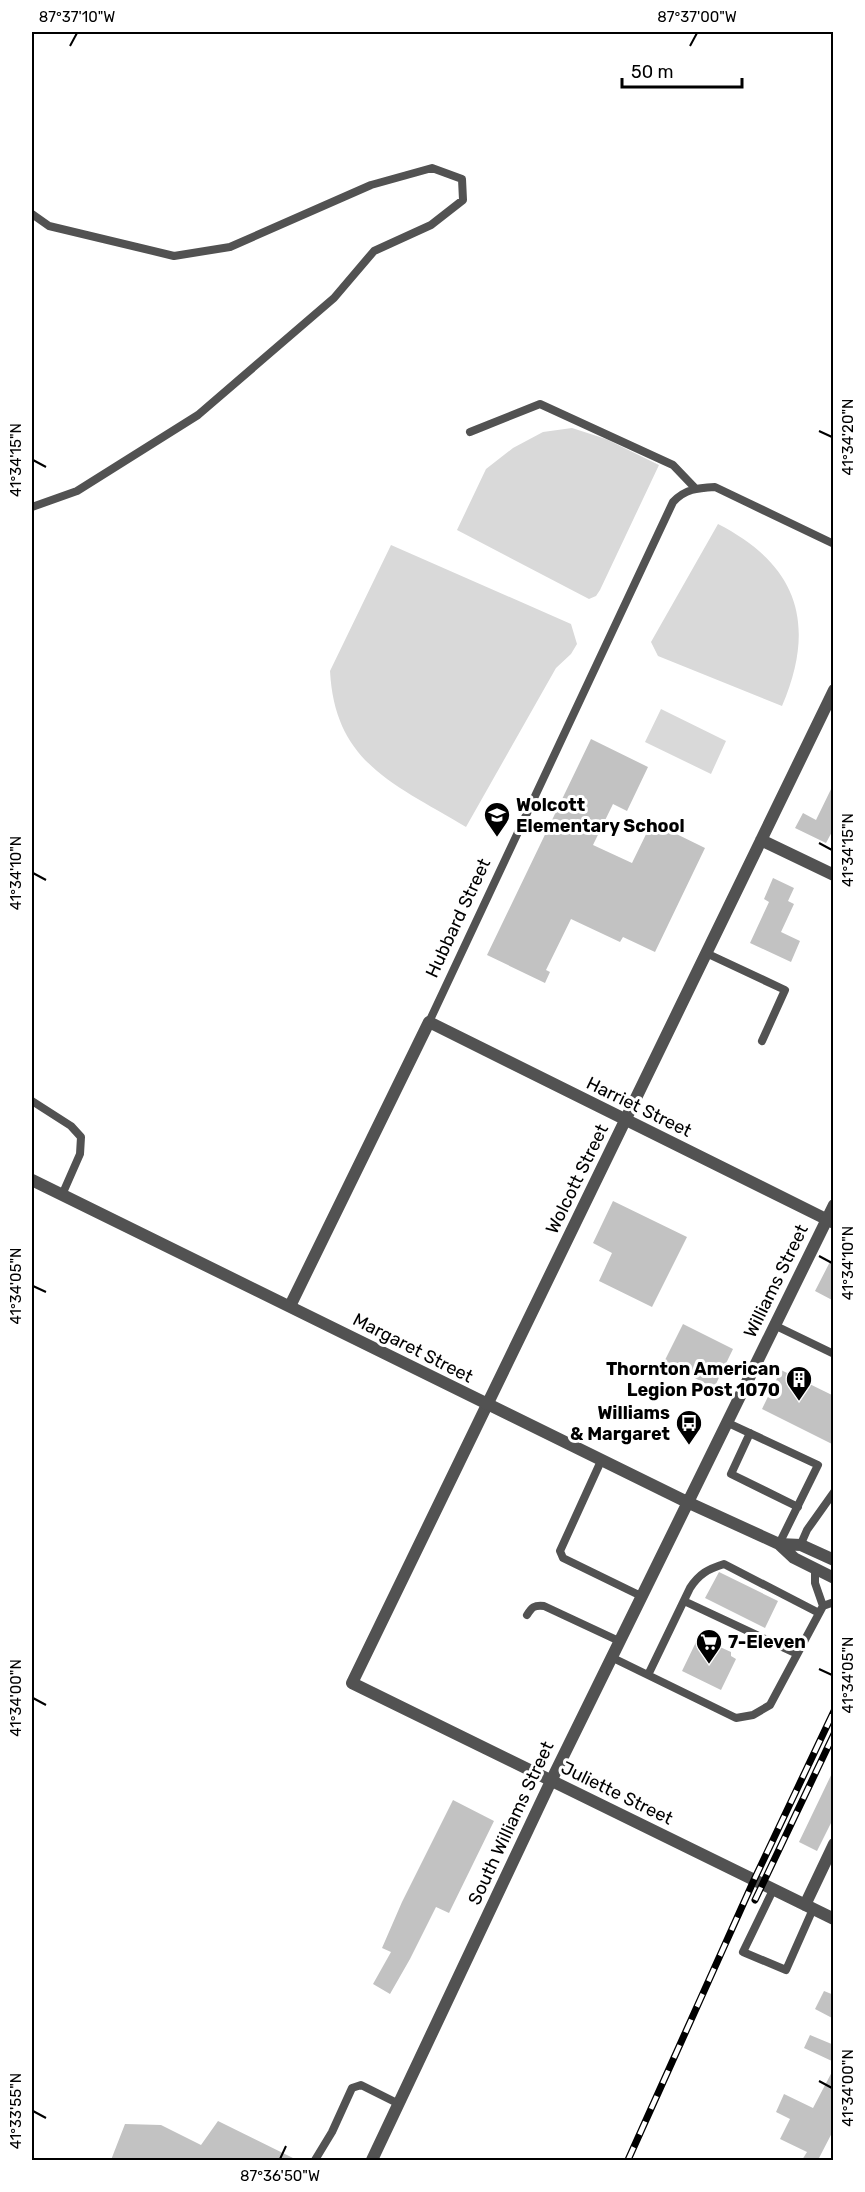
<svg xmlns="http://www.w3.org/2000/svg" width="865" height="2192" viewBox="0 0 865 2192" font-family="Rubik,sans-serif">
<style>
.green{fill:#d9d9d9}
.building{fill:#c2c2c2}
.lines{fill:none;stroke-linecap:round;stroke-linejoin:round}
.service{stroke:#525252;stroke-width:8}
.minor{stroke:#525252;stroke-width:12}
.tertiary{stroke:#525252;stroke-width:12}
.rail-casing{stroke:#000;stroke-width:7}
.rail{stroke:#fff;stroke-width:4.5;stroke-dasharray:14;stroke-linecap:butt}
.ticks{fill:none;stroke:#000;stroke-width:2}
.labels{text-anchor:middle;stroke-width:6;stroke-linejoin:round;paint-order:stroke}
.poi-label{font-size:18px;font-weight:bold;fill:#000;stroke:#fff;text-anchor:start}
.street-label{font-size:18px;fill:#000;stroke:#fff}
.neatline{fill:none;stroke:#000;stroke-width:2}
.ticks-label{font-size:15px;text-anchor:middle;fill:#000}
</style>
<rect width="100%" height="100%" fill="#fff"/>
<!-- green -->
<path class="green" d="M 572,428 L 606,439 L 659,465 L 600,590 L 596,596 L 589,599 L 457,530 L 486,469 L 513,448 L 543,432 Z
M 718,524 C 798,565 817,624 782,706 L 658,656 L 651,642 Z
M 391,545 L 571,624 L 577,644 L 571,654 L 556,668 L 466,827 C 395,784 335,764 330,671 Z
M 661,709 L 726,741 L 711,774 L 645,742 Z"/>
<!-- building -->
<path class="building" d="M 591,739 L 648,767 L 627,811 L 613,804 L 593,845 L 632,863 L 652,822 L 705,848 L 655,952 L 623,937 L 620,942 L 571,919 L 546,970 L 550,972 L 545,983 L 487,955 Z
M 834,783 L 834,828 L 826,843 L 795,828 L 803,813 L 816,820 Z
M 773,878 L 794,888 L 788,901 L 794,904 L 781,932 L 800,941 L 791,962 L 750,943 L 769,902 L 764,899 Z
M 613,1201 L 687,1237 L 652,1307 L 599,1281 L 612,1253 L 593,1243 Z
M 834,1254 L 834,1301 L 815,1291 Z
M 683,1324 L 733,1349 L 714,1388 L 664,1362 Z
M 781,1370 L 834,1396 L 834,1445 L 762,1409 Z
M 719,1572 L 778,1601 L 765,1628 L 705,1598 Z
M 697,1640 L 705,1643 L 709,1642 L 731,1652 L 731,1656 L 736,1659 L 721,1690 L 682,1671 Z
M 834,1769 L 834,1817 L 817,1851 L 799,1842 Z
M 453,1800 L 494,1821 L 449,1913 L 436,1907 L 410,1959 L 390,1994 L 373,1984 L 391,1952 L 382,1948 L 402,1902 Z
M 824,1991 L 834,1995 L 834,2019 L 815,2009 Z
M 810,2035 L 834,2045 L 834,2062 L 804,2048 Z
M 834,2068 L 834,2129 L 818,2160 L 802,2160 L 807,2152 L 780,2139 L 790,2119 L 776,2112 L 784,2094 L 813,2108 Z
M 218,2121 L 297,2160 L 111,2160 L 125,2124 L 161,2125 L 201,2145 Z"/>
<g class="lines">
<!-- service -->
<path class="service" d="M 32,214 L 49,226 L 174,256 L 230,247 L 371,185 L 432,168 L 462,179 L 463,200 L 431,225 L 374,251 L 334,298 L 198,415 L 77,491 L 32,507
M 470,432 L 540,404 L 673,465 L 695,488
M 706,953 L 785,990 L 762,1041
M 429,1022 L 673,502 C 685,489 697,488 715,487 L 834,544
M 32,1101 L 71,1126 L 81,1137 L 80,1154 L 62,1195
M 774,1325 L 834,1354
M 726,1422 L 818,1465 L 779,1544
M 750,1433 L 731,1474 L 798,1507
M 601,1461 L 560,1551 L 563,1558 L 641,1596
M 800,1546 L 807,1530 L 834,1492
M 815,1569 L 815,1583 L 823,1606
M 684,1601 L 797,1654
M 527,1615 C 532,1607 534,1605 544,1606 L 619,1641
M 611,1657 L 736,1718 L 753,1715 L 770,1705 L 823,1606 L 834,1602
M 648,1675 L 690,1588 C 699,1574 708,1569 724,1564 L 819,1613
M 773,1890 L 743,1952 L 786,1970 L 813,1909
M 315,2160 L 332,2132 L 352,2088 L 361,2085 L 399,2104"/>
<!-- minor -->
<path class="minor" d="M 834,690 L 352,1683 L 834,1919
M 761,840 L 834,875
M 290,1306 L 429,1022 L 834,1223
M 805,1905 L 834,1844"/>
<!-- tertiary -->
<path class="tertiary" d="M 32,1180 L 687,1502 L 779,1544 L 794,1558 L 834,1578
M 779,1544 L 801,1545 L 834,1560
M 372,2160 L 551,1781 L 834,1205"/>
<!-- rail casing -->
<g class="rail-casing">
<path id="rail" d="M 755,1900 L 834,1734
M 628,2160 L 754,1880 L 834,1711"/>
</g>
<!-- rail -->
<use href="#rail" class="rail"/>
</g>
<!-- ticks -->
<path class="ticks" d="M 70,46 L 77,33M 690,46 L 697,33M 819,431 L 832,437M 33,460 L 46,467M 819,843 L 832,850M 33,873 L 46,880M 819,1256 L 832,1263M 33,1286 L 46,1292M 819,1669 L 832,1675M 33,1698 L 46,1705M 819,2081 L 832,2088M 33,2111 L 46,2118M 280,2159 L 286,2146"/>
<!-- icons -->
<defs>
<g id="school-pin" transform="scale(1.35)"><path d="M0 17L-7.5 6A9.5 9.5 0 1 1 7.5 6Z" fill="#000" stroke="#fff"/><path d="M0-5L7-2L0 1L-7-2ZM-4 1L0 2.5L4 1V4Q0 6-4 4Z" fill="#fff"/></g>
<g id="building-pin" transform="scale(1.35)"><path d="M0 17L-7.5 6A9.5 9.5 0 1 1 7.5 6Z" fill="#000" stroke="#fff"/><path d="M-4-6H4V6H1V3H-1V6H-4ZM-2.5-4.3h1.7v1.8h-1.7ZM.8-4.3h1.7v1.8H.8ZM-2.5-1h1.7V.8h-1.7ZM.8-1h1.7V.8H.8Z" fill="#fff"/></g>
<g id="bus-pin" transform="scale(1.35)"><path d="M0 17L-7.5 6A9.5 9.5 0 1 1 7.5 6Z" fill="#000" stroke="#fff"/><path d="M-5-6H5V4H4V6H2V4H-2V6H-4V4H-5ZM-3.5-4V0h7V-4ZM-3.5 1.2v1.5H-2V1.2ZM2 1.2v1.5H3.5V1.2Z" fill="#fff"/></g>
<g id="supermarket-pin" transform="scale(1.35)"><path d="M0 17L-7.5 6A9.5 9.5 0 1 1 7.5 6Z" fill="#000" stroke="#fff"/><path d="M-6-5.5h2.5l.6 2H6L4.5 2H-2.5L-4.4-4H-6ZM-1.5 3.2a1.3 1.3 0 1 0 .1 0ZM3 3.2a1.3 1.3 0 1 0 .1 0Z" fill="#fff"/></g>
</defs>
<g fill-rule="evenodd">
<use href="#school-pin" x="497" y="815"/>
<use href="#building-pin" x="799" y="1379"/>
<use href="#bus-pin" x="689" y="1423"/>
<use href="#supermarket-pin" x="709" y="1642"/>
</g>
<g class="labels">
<!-- poi labels -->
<g class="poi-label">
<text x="516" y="811">Wolcott<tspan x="516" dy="21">Elementary School</tspan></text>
<text x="780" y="1375" text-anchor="end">Thornton American<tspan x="780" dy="21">Legion Post 1070</tspan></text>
<text x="670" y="1419" text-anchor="end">Williams<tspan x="670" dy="21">&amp; Margaret</tspan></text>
<text x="728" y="1648">7-Eleven</text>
</g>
<!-- street labels -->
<g class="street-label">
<text transform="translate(458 918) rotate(-65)" y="6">Hubbard Street</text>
<text transform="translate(639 1107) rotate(26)" y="6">Harriet Street</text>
<text transform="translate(577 1179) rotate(-64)" y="6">Wolcott Street</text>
<text transform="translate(776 1281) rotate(-64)" y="6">Williams Street</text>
<text transform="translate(413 1348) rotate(27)" y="6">Margaret Street</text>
<text transform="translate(617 1793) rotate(26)" y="6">Juliette Street</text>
<text transform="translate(511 1823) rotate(-65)" y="6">South Williams Street</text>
</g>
</g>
<!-- border -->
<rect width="865" height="2192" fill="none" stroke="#ffffff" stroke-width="66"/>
<!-- scale -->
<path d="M622 78v9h120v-9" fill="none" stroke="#000000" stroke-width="3"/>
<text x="631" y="78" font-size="18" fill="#000000" stroke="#ffffff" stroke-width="4.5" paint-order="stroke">50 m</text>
<rect x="33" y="33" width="799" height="2126" class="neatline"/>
<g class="ticks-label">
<text x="77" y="22">87°37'10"W</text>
<text x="697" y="22">87°37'00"W</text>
<text transform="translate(848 437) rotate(-90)" y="5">41°34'20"N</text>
<text transform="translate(16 460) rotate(-90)" y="5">41°34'15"N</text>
<text transform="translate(848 850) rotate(-90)" y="5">41°34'15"N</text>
<text transform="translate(16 873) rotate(-90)" y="5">41°34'10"N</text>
<text transform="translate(848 1263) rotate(-90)" y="5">41°34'10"N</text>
<text transform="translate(16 1286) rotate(-90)" y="5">41°34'05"N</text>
<text transform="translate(848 1675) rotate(-90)" y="5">41°34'05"N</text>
<text transform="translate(16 1698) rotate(-90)" y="5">41°34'00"N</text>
<text transform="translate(848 2088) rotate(-90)" y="5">41°34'00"N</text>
<text transform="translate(16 2111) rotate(-90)" y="5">41°33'55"N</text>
<text x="280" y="2181">87°36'50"W</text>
</g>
</svg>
